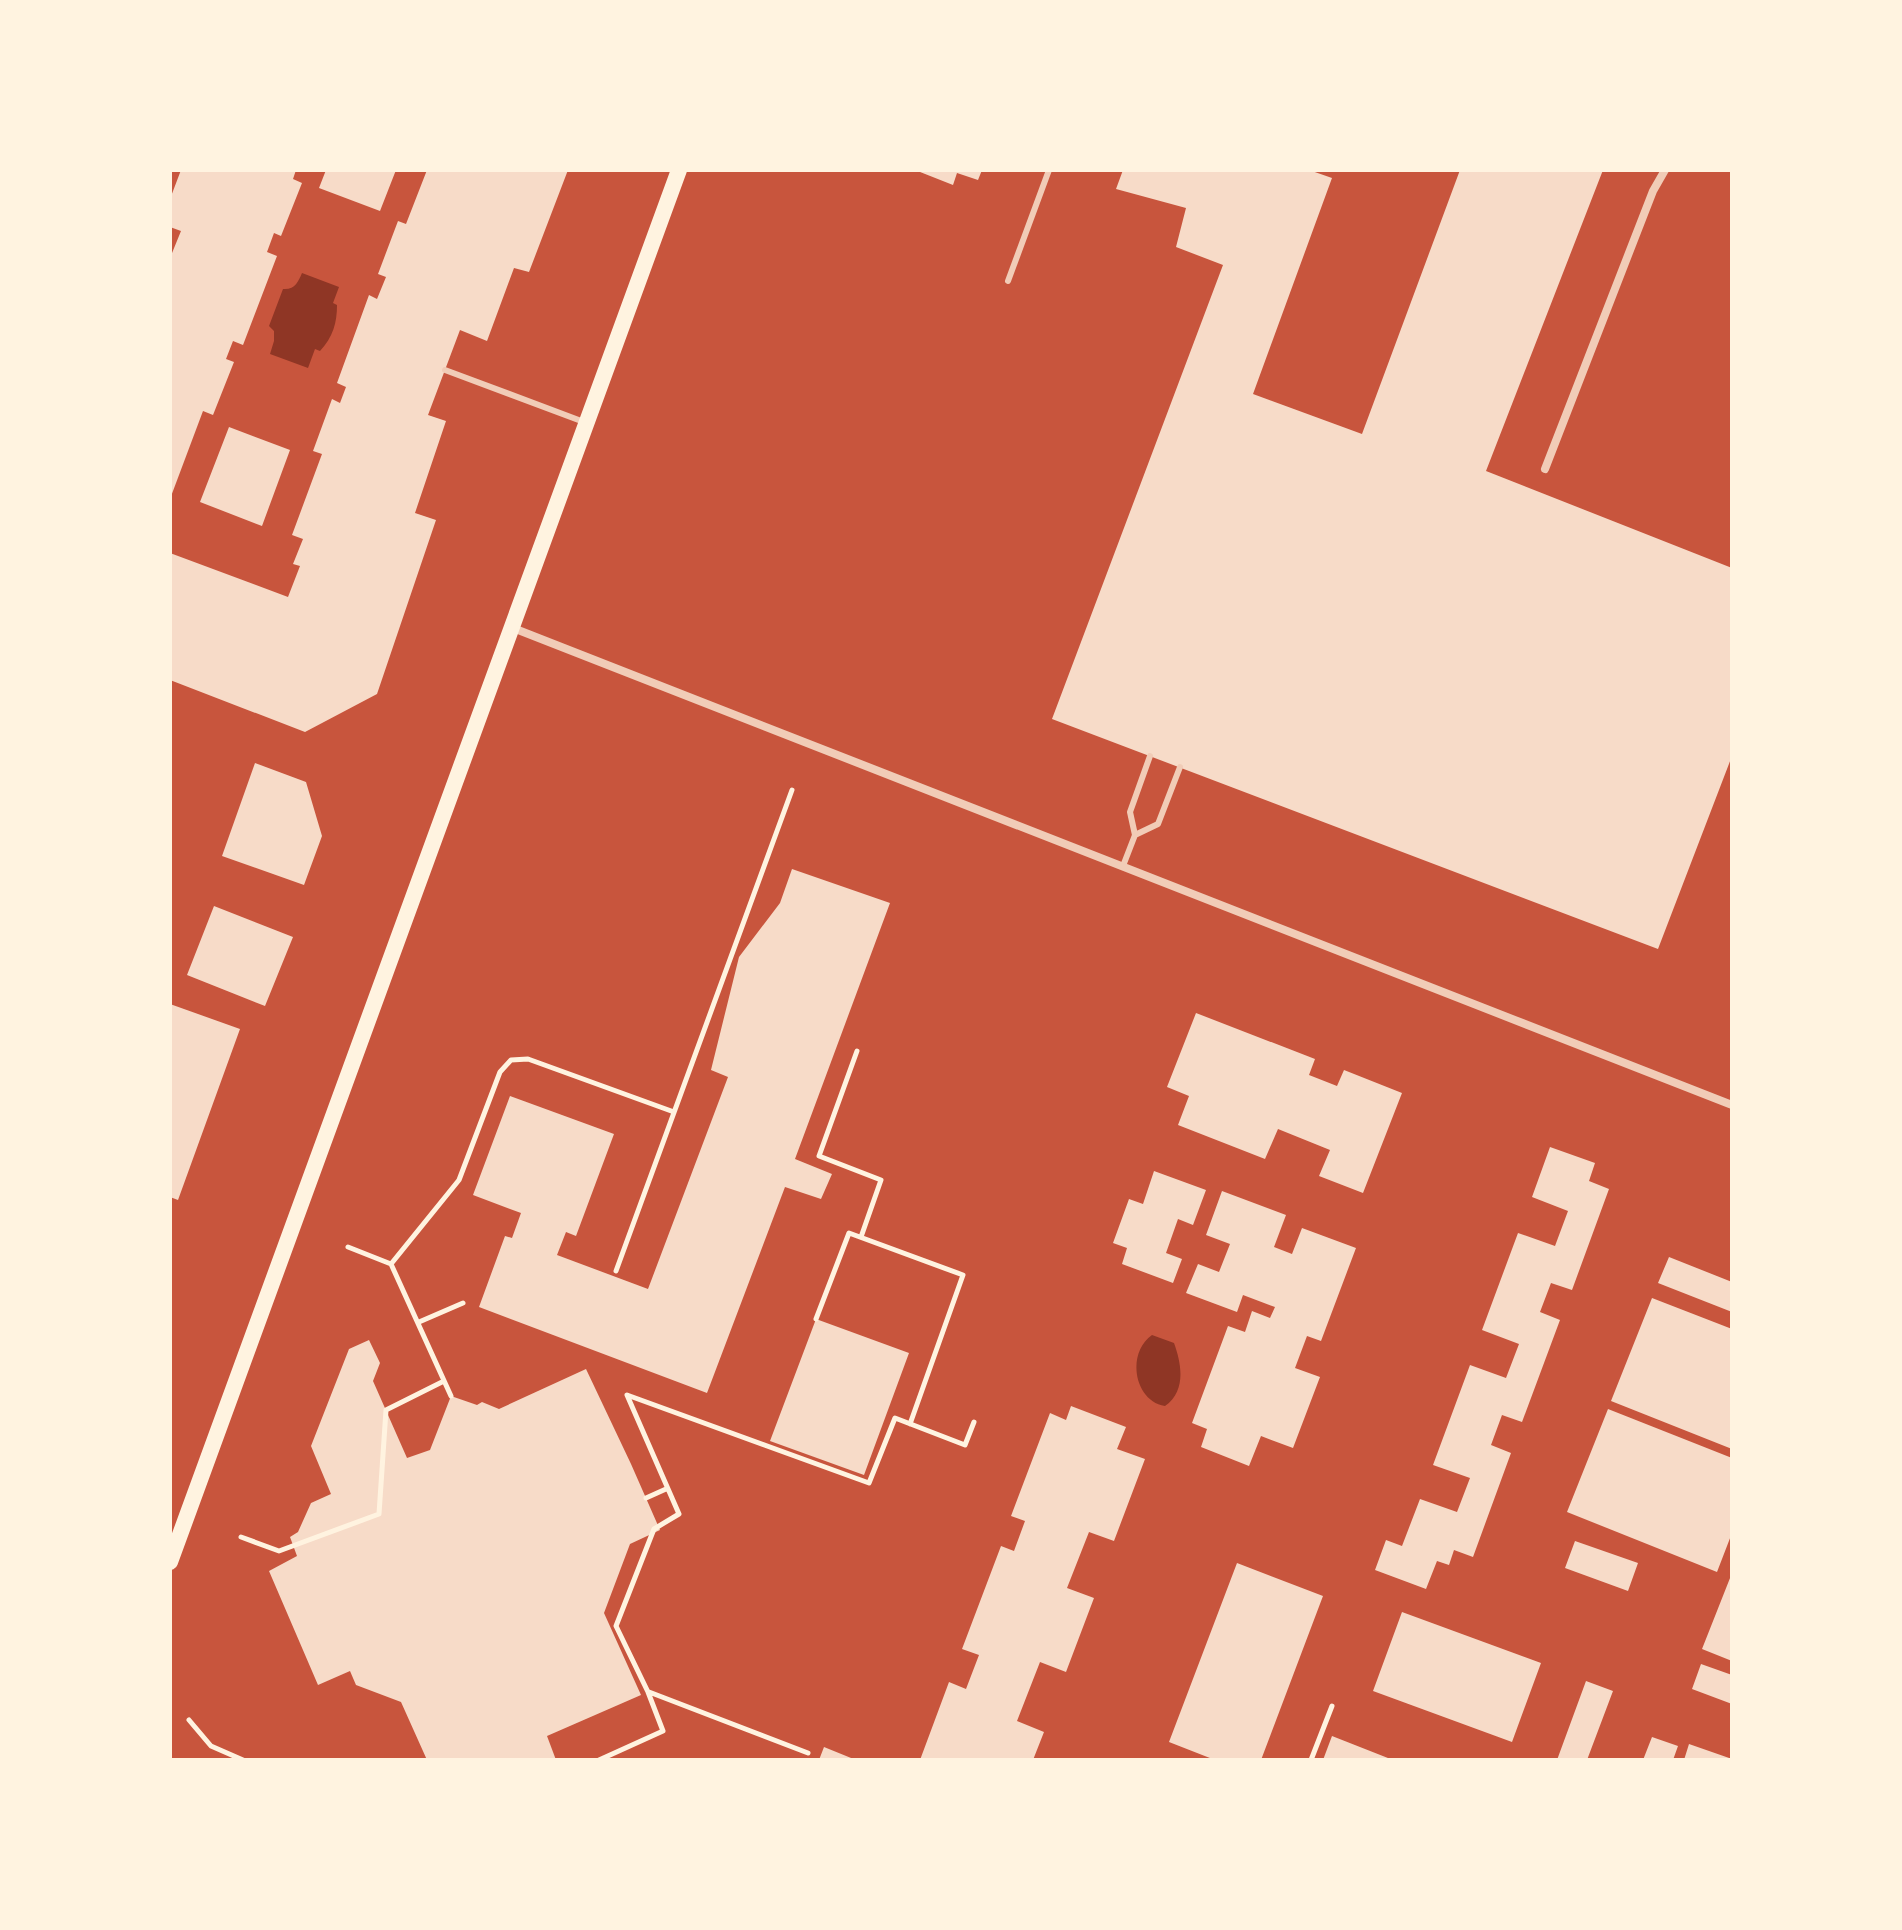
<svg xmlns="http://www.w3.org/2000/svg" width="1902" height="1930" viewBox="0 0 1902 1930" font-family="'Open Sans',sans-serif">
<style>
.water{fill:#8f3625}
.building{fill:#f7dbc8}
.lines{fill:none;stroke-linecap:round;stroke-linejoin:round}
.path{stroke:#fff3e0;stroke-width:5}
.service{stroke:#f1ccb7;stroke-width:6}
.minor{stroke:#f1ccb7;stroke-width:8}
.secondary{stroke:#fff3e0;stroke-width:16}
</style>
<rect width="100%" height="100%" fill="#c8553d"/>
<!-- water -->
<path class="water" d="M 302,273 L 339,287 L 333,303 L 337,305 C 337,323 333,337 320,351 L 315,349 L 308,368 L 270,354 L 274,341 L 274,331 L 269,326 L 283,289 C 295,290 298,282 302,273 Z
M 1152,1335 L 1174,1343 C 1182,1365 1186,1391 1165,1406 C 1134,1401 1126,1353 1152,1335 Z"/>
<!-- building -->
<path class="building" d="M 181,170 L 296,170 L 293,179 L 302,183 L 281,236 L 274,233 L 267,252 L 277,256 L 243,345 L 233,341 L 226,359 L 234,362 L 213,415 L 203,411 L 170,499 L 170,258 L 181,231 L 170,227 L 170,199 Z
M 326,170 L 396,170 L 380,211 L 319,188 Z
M 427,170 L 568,170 L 529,272 L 514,268 L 487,341 L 460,330 L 428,415 L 446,421 L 415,513 L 436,520 L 377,694 L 305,732 L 170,680 L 170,553 L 288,597 L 300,566 L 293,564 L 303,539 L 292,535 L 322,454 L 313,451 L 332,399 L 340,403 L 346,387 L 337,383 L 369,295 L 377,299 L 386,277 L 378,274 L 398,221 L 406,224 Z
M 915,170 L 982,170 L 978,180 L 957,173 L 953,185 Z
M 1123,170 L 1309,170 L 1332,178 L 1253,394 L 1362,434 L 1460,170 L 1603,170 L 1486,471 L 1732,568 L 1732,756 L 1658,949 L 1052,719 L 1223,265 L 1176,247 L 1186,208 L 1116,189 Z
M 229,427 L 290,450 L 262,526 L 200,502 Z
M 255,763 L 306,782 L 322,836 L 304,885 L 222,856 Z
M 792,869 L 890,903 L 795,1159 L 832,1174 L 821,1199 L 785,1187 L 707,1393 L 479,1307 L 505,1236 L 512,1238 L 521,1213 L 473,1195 L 510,1096 L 614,1134 L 576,1236 L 566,1232 L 557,1255 L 648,1289 L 728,1077 L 711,1070 L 739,957 L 780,903 Z
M 214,906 L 293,937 L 265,1006 L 187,975 Z
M 170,1004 L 240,1029 L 178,1200 L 170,1197 Z
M 1196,1013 L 1315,1059 L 1309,1075 L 1337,1086 L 1344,1070 L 1402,1093 L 1363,1193 L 1319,1176 L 1330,1150 L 1278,1129 L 1265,1159 L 1178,1125 L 1189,1096 L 1167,1087 Z
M 1550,1147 L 1595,1163 L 1589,1181 L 1609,1189 L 1572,1290 L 1551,1283 L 1540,1312 L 1560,1320 L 1522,1422 L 1502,1415 L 1491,1445 L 1511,1453 L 1473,1557 L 1454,1550 L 1449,1565 L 1437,1561 L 1426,1589 L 1375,1570 L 1386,1540 L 1402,1546 L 1420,1499 L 1457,1512 L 1470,1478 L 1433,1465 L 1470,1365 L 1506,1378 L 1519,1344 L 1482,1330 L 1518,1233 L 1555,1246 L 1568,1211 L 1532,1197 Z
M 1154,1171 L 1206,1190 L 1193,1225 L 1178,1219 L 1166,1253 L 1182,1259 L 1173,1283 L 1122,1264 L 1127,1248 L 1113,1243 L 1129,1199 L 1143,1204 Z
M 1222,1191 L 1286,1215 L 1274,1247 L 1292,1254 L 1302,1228 L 1356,1248 L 1321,1341 L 1307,1336 L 1295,1368 L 1320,1377 L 1293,1448 L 1261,1436 L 1249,1466 L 1201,1447 L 1207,1429 L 1192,1423 L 1228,1326 L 1245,1332 L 1252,1311 L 1270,1318 L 1275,1307 L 1243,1295 L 1237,1312 L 1186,1293 L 1198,1264 L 1219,1272 L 1230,1244 L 1206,1235 Z
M 1669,1257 L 1732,1282 L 1732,1312 L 1658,1283 Z
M 1652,1298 L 1732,1329 L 1732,1449 L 1611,1401 Z
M 816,1319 L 909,1353 L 864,1475 L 770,1441 Z
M 369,1340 L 380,1363 L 373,1381 L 407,1458 L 430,1450 L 451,1396 L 477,1405 L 482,1402 L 499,1409 L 586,1369 L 631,1464 L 660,1530 L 630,1544 L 604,1613 L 641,1695 L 547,1736 L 556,1760 L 427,1760 L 401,1702 L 356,1685 L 350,1671 L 318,1685 L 269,1571 L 297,1556 L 290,1537 L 298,1532 L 311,1503 L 331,1494 L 311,1446 L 349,1349 Z
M 1071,1406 L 1126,1427 L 1117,1449 L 1145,1459 L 1114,1541 L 1089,1532 L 1067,1588 L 1094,1598 L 1066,1672 L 1040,1662 L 1017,1721 L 1044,1732 L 1033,1760 L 920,1760 L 949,1682 L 966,1689 L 979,1655 L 962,1649 L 1001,1546 L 1014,1551 L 1025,1521 L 1011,1516 L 1050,1413 L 1066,1420 Z
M 1608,1409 L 1732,1458 L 1732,1533 L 1717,1572 L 1567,1512 Z
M 1575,1541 L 1638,1563 L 1628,1591 L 1565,1568 Z
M 1237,1563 L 1323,1596 L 1261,1760 L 1215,1760 L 1169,1742 Z
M 1732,1573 L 1732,1661 L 1702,1649 Z
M 1402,1612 L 1541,1663 L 1512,1742 L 1373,1691 Z
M 1701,1664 L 1732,1675 L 1732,1704 L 1692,1689 Z
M 1586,1681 L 1613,1691 L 1587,1760 L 1557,1760 Z
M 1332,1736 L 1393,1760 L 1323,1760 Z
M 1652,1737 L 1678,1746 L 1673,1760 L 1643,1760 Z
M 1689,1744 L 1732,1759 L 1732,1760 L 1684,1760 Z
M 824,1747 L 856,1760 L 819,1760 Z"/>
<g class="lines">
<!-- path -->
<path class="path" d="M 857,1051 L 819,1156 L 881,1180 L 861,1237
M 348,1247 L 391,1264 L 451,1396
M 391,1264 L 459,1180 L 500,1072 L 511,1060 L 528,1059 L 674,1112
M 616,1271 L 792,790
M 816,1319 L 849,1233 L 963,1275 L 910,1424
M 419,1322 L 463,1303
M 646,1498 L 666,1489
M 241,1537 L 279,1551 L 379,1514 L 386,1410 L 444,1381
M 649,1692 L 808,1753
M 189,1720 L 211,1746 L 243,1760
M 599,1760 L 663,1731 L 648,1692 L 616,1626 L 654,1529 L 679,1514 L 627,1395 L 869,1483 L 895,1418 L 965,1445 L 974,1422
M 1311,1760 L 1332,1706"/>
<!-- service -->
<path class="service" d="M 1008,281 L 1049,170
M 445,370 L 584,422
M 1135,835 L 1158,824 L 1180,767
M 1123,866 L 1135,835 L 1130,812 L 1150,756"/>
<!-- minor -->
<path class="minor" d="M 1545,469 L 1653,191 L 1665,170
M 513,628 L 1732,1105"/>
<!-- secondary -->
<path class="secondary" d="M 170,1562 L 679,170"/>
</g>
<!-- border -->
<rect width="1902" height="1930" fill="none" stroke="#fff3e0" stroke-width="344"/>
</svg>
